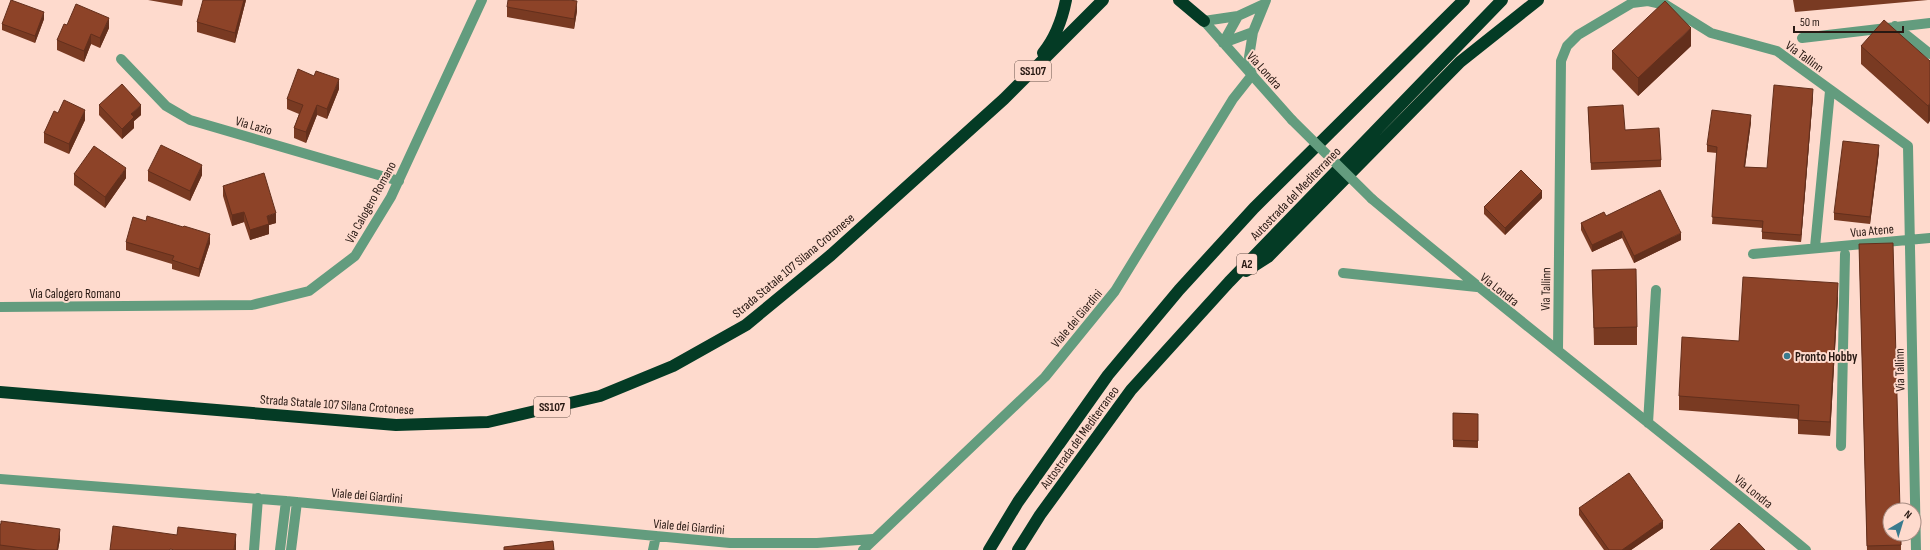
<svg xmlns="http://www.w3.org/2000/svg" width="1930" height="550" viewBox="0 0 1930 550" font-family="'Sofia Sans Condensed',sans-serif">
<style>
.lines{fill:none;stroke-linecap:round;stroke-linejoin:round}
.minor{stroke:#639c7e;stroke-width:10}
.highway{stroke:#043b25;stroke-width:12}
.minor-bridge{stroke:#639c7e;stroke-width:10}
.wall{fill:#793a22}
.shaded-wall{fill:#632f1c}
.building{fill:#8d4328;stroke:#632f1c}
.poi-dot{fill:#3a7b8e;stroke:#fedacd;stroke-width:1.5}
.labels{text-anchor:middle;stroke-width:4;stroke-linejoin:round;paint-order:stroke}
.shield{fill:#fedacd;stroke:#68534b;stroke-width:1}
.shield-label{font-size:12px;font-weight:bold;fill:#281913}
.street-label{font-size:13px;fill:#281913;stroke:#fedacd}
.poi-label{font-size:13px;font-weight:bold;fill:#281913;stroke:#fedacd;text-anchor:start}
</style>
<rect width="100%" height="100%" fill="#fedacd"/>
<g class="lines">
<!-- minor -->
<path class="minor" d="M 1204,21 L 1292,120
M 1204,21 L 1238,16 L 1264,4
M 1895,26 L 1930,54
M 1802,38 L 1930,23
M 1223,43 L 1253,32
M 1223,43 L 1238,16
M 121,59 L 166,106 L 190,120 L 399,181
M 1252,75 L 1249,57 L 1253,32 L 1266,0
M 1372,199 C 1515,319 1662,432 1806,550
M 1815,247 L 1830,91
M 1753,254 L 1930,238
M 1343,273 L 1477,287
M 0,307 L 252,305 L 309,291 L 355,256 L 391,197 L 482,0
M 1558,350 L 1561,61 L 1567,46 L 1578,35 L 1632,3 L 1648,1 L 1666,5 L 1711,33 L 1777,51 L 1908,146 L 1916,550
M 1648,423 L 1656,290
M 1841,446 L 1845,254
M 0,479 L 286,501 L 730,543 L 817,543 L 873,539
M 254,550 L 258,498
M 280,550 L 286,501
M 291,550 L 297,502
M 653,550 L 656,536
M 863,550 L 1045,377 L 1115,291 L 1233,99 L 1252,75"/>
<!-- highway -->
<path class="highway" d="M 1179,0 L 1204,21
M 1043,53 C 1056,37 1062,20 1066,0
M 1246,271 L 1268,257 L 1460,62 L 1538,0
M 0,392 L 396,425 L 488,422 L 600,396 L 673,366 L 746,325 L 831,255 L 1004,99 L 1103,0
M 989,550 L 1018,502 L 1108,375 L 1179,290 L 1254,208 L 1464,0
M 1018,550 L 1040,515 L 1131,390 L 1229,282 L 1502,0"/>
<!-- minor-bridge -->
<path class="minor-bridge" d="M 1292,120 L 1372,199"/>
</g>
<!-- wall -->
<path class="wall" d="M 148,0 L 183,0 L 182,6 Z
M 246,0 L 235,43 L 197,32 L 197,22 Z
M 1793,0 L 1928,0 L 1795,12 Z
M 507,7 L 577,11 L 574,29 L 507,17 Z
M 44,19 L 35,43 L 2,30 L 2,24 Z
M 67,25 L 109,28 L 100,48 L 91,44 L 84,62 L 57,50 L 57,40 Z
M 1691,46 L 1638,96 L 1612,69 L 1612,51 Z
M 1861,46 L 1930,61 L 1928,124 L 1861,64 Z
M 339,89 L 327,119 L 317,115 L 306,143 L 294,138 L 294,128 L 299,114 L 287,109 L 287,99 Z
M 1813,96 L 1801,242 L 1762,239 L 1762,228 L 1712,224 L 1717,153 L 1707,152 L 1707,145 L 1751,122 L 1745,167 L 1767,168 Z
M 99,105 L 141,115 L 134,121 L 134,128 L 122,139 L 99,115 Z
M 1588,107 L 1625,130 L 1661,160 L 1661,167 L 1591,170 Z
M 58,113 L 85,120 L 69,154 L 44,143 L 44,133 Z
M 1879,152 L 1870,224 L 1834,220 L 1834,213 Z
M 148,171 L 202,175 L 190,201 L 148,181 Z
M 74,174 L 126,178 L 105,208 L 74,185 Z
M 223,186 L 276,223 L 269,225 L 269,234 L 250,240 L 244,222 L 232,226 L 223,196 Z
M 1542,198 L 1505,235 L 1484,214 L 1484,207 Z
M 1606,216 L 1681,240 L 1634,263 L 1622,238 L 1592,252 L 1581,230 L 1581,223 Z
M 126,242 L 210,243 L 199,277 L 172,269 L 172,264 L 126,250 Z
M 1859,244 L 1901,534 L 1901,550 L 1867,550 Z
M 1592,270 L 1637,327 L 1637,345 L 1594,345 Z
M 1838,297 L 1830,436 L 1798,434 L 1798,419 L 1679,410 L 1679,396 L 1739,341 Z
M 1453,413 L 1478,414 L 1478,448 L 1453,447 Z
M 1579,508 L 1663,528 L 1631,550 L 1604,550 L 1579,515 Z
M 0,524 L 60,539 L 58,550 L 0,550 Z"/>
<!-- shaded-wall -->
<path class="shaded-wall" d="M 244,0 L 246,0 L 235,43 L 235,33 Z
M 577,1 L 577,11 L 574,29 L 574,19 Z
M 44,12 L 44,19 L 35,43 L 35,36 Z
M 109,18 L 109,28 L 100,48 L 100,38 Z
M 1691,28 L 1691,46 L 1638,96 L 1638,78 Z
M 91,34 L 91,44 L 84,62 L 84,51 Z
M 339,79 L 339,89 L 327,119 L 327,109 Z
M 1813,89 L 1813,96 L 1801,242 L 1801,235 Z
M 1930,103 L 1930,121 L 1928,124 L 1928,106 Z
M 141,105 L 141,115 L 134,121 L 134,128 L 122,139 L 122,129 L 131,114 Z
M 317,105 L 317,115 L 306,143 L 306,132 Z
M 85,110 L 85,120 L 69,154 L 69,144 Z
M 1751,115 L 1751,122 L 1744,174 L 1744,167 Z
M 1879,145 L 1879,152 L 1870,224 L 1870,217 Z
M 202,165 L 202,175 L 190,201 L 190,191 Z
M 126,168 L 126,178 L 105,208 L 105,197 Z
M 1542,191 L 1542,198 L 1505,235 L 1505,228 Z
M 244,212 L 244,222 L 232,226 L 232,215 Z
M 276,213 L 276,223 L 269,225 L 269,234 L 250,240 L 250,230 L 267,216 Z
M 1622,231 L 1622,238 L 1592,252 L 1592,245 Z
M 1681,233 L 1681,240 L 1634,263 L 1634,256 Z
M 210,234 L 210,243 L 199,277 L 199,269 Z
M 1838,283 L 1838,297 L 1830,436 L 1830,422 Z
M 1663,521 L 1663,528 L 1631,550 L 1622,550 Z
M 60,529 L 60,539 L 58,550 L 57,550 Z
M 236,534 L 236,550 L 234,550 Z"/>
<!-- building -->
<path class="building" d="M 11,0 L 44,12 L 35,36 L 2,24 Z
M 203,0 L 244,0 L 235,33 L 197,22 Z
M 508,0 L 569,0 L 577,1 L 574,19 L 507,7 Z
M 1665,1 L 1691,28 L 1638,78 L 1612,51 Z
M 76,4 L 109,18 L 100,38 L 91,34 L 84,51 L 57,40 L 64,24 L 67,25 Z
M 1884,20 L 1930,61 L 1930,103 L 1928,106 L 1861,46 Z
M 298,69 L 314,76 L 316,71 L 339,79 L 327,109 L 317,105 L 306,132 L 294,128 L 303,105 L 287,99 Z
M 122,84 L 141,105 L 131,114 L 134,117 L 122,129 L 99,105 Z
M 1774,85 L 1813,89 L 1801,235 L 1762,232 L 1763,221 L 1712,217 L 1717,147 L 1707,145 L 1712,110 L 1751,115 L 1744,167 L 1767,168 Z
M 64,100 L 85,110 L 69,144 L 44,133 L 54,111 L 58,113 Z
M 1623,105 L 1625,130 L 1659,128 L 1661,160 L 1591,163 L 1588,107 Z
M 1843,141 L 1879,145 L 1870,217 L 1834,213 Z
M 161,145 L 202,165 L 190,191 L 148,171 Z
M 94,146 L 126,168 L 105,197 L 74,174 Z
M 1521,170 L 1542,191 L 1505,228 L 1484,207 Z
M 264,173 L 276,213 L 267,216 L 269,224 L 250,230 L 244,212 L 232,215 L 223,186 Z
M 1660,190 L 1681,233 L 1634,256 L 1622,231 L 1592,245 L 1581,223 L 1604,212 L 1606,216 Z
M 147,216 L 183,227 L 184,226 L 210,234 L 199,269 L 172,260 L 174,256 L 126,242 L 133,217 L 146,221 Z
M 1893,243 L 1900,510 L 1890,510 L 1890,534 L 1901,534 L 1901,545 L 1867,546 L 1859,244 Z
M 1636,269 L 1637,327 L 1594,328 L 1592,270 Z
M 1743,277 L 1838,283 L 1830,422 L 1798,420 L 1799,405 L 1679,396 L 1682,337 L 1739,341 Z
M 1453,413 L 1478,414 L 1478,441 L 1453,440 Z
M 1629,473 L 1663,521 L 1622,550 L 1609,550 L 1579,508 Z
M 1,521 L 60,529 L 57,550 L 37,550 L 0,545 L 0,524 L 1,524 Z
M 1739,523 L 1765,550 L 1710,550 Z
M 113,526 L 177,535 L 178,527 L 236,534 L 234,550 L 175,550 L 170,549 L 170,550 L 110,550 Z
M 553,541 L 554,550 L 504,550 L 504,547 Z"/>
<!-- markers -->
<circle class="poi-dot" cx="1787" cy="356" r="4"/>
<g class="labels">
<!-- shield labels -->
<g class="shield">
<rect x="1015" y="61" width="36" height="20" rx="3"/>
<rect x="1237" y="254" width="20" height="20" rx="3"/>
<rect x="534" y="397" width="36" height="20" rx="3"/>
</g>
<g class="shield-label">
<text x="1033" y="75">SS107</text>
<text x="1247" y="268">A2</text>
<text x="552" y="411">SS107</text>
</g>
<!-- street labels -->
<g class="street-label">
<text transform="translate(1805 56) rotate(36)" y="5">Via Tallinn</text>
<text transform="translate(1265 70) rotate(48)" y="5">Via Londra</text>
<text transform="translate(254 125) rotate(16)" y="5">Via Lazio</text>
<text transform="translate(1295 193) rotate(-46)" y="5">Autostrada del Mediterraneo</text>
<text transform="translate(370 202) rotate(-61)" y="5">Via Calogero Romano</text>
<text transform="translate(1872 230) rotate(-5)" y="5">Vua Atene</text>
<text transform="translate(793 265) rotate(-40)" y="5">Strada Statale 107 Silana Crotonese</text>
<text transform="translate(1500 289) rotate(38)" y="5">Via Londra</text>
<text transform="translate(1545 289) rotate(-89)" y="5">Via Tallinn</text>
<text x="75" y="298">Via Calogero Romano</text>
<text transform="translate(1076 318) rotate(-50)" y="5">Viale dei Giardini</text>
<text transform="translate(1899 370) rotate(-91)" y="5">Via Tallinn</text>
<text transform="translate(337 404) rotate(4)" y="5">Strada Statale 107 Silana Crotonese</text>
<text transform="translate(1079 437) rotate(-54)" y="5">Autostrada del Mediterraneo</text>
<text transform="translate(1754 491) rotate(39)" y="5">Via Londra</text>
<text transform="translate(367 495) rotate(5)" y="5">Viale dei Giardini</text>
<text transform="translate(689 526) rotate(5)" y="5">Viale dei Giardini</text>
</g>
<!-- poi labels -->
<g class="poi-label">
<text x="1795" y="361">Pronto Hobby</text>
</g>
</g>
<!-- north arrow -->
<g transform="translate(1902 522) rotate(38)"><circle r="19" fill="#fedacd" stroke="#a88d83"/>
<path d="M0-3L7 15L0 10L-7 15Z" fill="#3a7b8e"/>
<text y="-6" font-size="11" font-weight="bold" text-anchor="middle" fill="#281913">N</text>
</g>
<!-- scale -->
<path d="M1794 26v6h109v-6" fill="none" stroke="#281913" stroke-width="2"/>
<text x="1800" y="26" font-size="12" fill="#281913" stroke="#fedacd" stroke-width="3" paint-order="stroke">50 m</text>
</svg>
